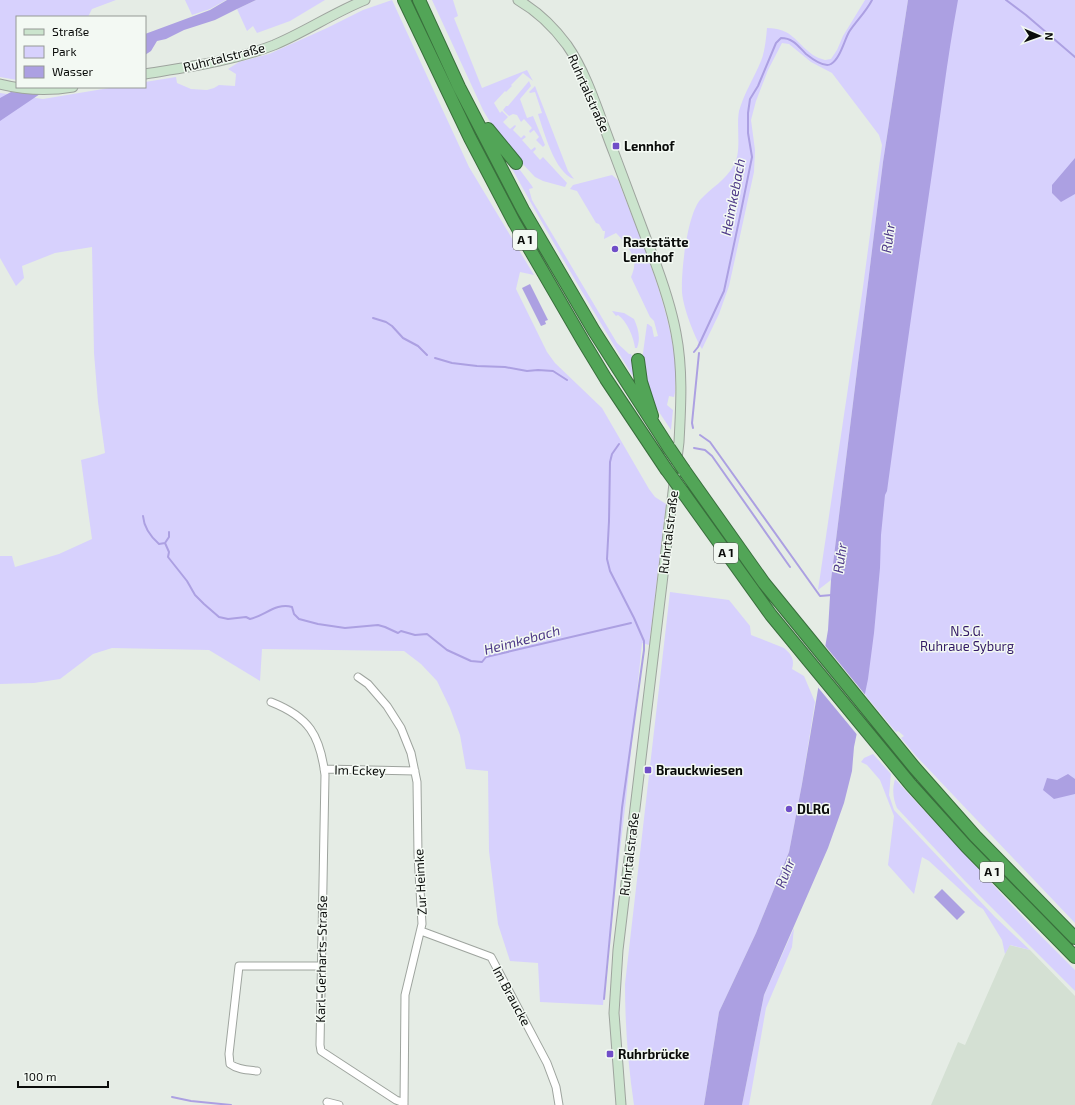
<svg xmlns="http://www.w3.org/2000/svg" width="1075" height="1105" viewBox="0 0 1075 1105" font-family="'Exo 2',sans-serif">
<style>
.built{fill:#d4e0d3}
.green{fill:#d7d1fd}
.water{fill:#aca0e2}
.pier{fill:#e5ece5}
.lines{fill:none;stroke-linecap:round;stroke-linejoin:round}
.stream{stroke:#aca0e2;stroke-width:2}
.minor-casing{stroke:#9ea49e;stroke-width:9}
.secondary-casing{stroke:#9ea49e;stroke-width:11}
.motorway-casing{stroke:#396f3c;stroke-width:14}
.minor{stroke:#fff;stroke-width:7}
.secondary{stroke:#cbe4cd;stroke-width:9}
.motorway{stroke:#52a557;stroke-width:12}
.motorway-bridge-casing{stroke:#396f3c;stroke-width:14;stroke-linecap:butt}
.motorway-bridge{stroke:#52a557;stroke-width:12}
.poi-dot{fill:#704ec8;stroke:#f3f9f3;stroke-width:1.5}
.labels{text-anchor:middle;stroke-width:3;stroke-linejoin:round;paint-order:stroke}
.shield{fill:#f3f9f3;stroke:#505350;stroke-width:1}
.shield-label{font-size:12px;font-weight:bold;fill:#0a0c0a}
.street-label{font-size:13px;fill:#0a0c0a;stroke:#f3f9f3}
.poi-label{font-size:13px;font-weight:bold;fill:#0a0c0a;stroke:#f3f9f3;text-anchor:start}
.park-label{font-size:13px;fill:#311864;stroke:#f3f9f3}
.water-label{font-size:14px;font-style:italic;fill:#4e3a88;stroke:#f3f9f3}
</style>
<rect width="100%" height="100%" fill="#e5ece5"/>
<!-- built -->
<path class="built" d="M 1009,945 L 1030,950 L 1075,996 L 1075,1105 L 931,1105 L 958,1042 L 965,1045 Z"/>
<!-- green -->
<path class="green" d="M 0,0 L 116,0 L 92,9 L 88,17 L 17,17 L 17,80 L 0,77 Z
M 185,0 L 226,0 L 210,9 L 192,15 Z
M 256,0 L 325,0 L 290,21 L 257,33 L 253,26 L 247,31 L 237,9 Z
M 392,0 L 469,167 L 534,275 L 520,272 L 516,289 L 547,352 L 555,363 L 602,408 L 649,489 L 655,497 L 666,504 L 649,645 L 642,643 L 626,800 L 606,968 L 603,1005 L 540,1002 L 538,963 L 510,961 L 498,924 L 489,851 L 488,771 L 466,769 L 460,735 L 450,708 L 437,681 L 421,664 L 404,651 L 262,649 L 260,681 L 209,650 L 112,648 L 93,654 L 60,679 L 34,683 L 0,684 L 0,556 L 12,556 L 15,567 L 59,554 L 92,539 L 81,460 L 96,456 L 105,453 L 98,402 L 94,353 L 92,247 L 55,253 L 22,266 L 24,278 L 16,286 L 0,258 L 0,93 L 43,99 L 115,87 L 145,87 L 145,82 L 176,77 L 177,83 L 191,89 L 207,90 L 214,88 L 219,85 L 235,86 L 236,74 L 228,69 L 239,62 L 269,54 L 327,28 L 363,10 Z
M 432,0 L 453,0 L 458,16 L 454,18 L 482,88 L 527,70 L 533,81 L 523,73 L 511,85 L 512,86 L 506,92 L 505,91 L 494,103 L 500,113 L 502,111 L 508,117 L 503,122 L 510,129 L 515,125 L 516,126 L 513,130 L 521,138 L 524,135 L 526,137 L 522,140 L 531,150 L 535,147 L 536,149 L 533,152 L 540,160 L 543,157 L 567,183 L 565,187 L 543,181 L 535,177 L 502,142 L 483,110 Z
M 865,0 L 908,0 L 883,162 L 831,580 L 818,590 L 863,287 L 882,145 L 879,135 L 832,73 L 811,62 L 789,44 L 782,43 L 768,70 L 756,101 L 751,120 L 755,150 L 754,172 L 729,286 L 719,314 L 702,349 C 694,336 683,307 682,292 C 681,271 687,216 700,200 C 711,188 726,180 734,165 C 742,151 736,128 739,111 C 744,93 754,78 761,61 C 765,51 766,39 767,28 C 792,28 795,42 813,55 C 816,57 821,59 825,60 L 831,59 L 837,50 L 843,36 Z
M 942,0 L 1075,0 L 1075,923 L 916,756 L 901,738 L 904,736 L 898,731 L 896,732 L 865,695 L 863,606 Z
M 529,81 L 531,86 L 520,99 L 527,118 L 533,116 L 545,145 L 543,147 L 536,140 L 539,137 L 534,130 L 530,133 L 529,131 L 532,128 L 524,119 L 521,122 L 517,115 L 513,114 L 509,116 L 503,110 L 506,106 L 508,106 Z
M 535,86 L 568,171 L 574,179 C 555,173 544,132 538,114 L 542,113 L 535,92 L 530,93 L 529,92 Z
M 505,156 L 520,170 L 532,186 L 533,188 L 529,189 L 532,200 L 617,343 L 629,354 L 631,354 L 634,362 L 635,377 L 634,378 C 589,305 546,231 505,156 Z
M 612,175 L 618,180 C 639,236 665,293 674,353 C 676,366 675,379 675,392 L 674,397 L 669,396 L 667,405 L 673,410 L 671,430 L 649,397 L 642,360 L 647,324 L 648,324 L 652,327 L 654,337 L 658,336 L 654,321 L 650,317 L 631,277 C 633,272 635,267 634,261 C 634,253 622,239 616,233 L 604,239 L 605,231 L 603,231 L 599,224 L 596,223 L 577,191 L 570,189 L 573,185 Z
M 612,311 L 624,313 L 634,319 C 638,328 641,338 637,348 L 635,348 C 634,338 627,321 618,315 L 616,316 Z
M 670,592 L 729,600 L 750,626 L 751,635 L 784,648 C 791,654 795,659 792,669 L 804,676 L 815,702 L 802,784 L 789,852 L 756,933 L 719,1012 L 704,1105 L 634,1105 C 628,1065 625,1025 625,984 Z
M 873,754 L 891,774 L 889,795 L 894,810 L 995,917 L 1030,950 L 1010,945 L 1005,954 L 1002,940 L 983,909 L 978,906 L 929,861 L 922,857 L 914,894 L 888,865 L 894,816 L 880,780 L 867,765 L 861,762 L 864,758 Z
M 895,779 L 1034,929 L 1075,970 L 1075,991 L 965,881 L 897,808 C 893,798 892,790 895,779 Z
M 794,928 L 792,947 L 766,1008 L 749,1105 L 742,1105 L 764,995 Z"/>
<!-- water -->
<path class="water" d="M 227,0 L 256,0 L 237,9 L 215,20 L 184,30 L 166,39 L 157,41 L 151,51 L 145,55 L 145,34 L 210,10 Z
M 908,0 L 958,0 C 947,59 940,120 931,180 C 916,283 901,387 887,491 L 885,495 L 881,535 L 880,568 L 874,633 L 868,679 L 854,747 L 852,771 L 844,803 L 828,848 L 764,995 L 742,1105 L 704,1105 L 719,1012 L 756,933 L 789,852 L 802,784 L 828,630 L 831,580 L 883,162 Z
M 11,92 L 40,94 L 0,121 L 0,98 Z
M 1075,158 L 1075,194 L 1061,202 L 1052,193 L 1052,185 Z
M 530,284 L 548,320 L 545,321 L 546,324 L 541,326 L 522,288 Z
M 1068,774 L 1075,779 L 1075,794 L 1054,799 L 1043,790 L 1047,778 L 1057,780 Z
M 942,889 L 965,912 L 957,920 L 934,897 Z"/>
<!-- pier -->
<path class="pier" d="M 823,643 L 867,697 L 859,737 L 816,685 Z"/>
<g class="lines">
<!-- stream -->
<path class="stream" d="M 1006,0 L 1026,15 L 1075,57
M 373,318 L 386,322 L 392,326 L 403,338 L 418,346 L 427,355
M 694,352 L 698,347 L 724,291 L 740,216 L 752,157 L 748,133 L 748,113 L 750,99 L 758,86 L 776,43 L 781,38 C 793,38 798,46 806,54 C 811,58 824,68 831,64 C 840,59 844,41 849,32 C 856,21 866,12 872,0
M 435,358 L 452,363 L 477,366 L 505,367 L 527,371 L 538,370 L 553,371 L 567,380
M 693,428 L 692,423 L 699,353
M 700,435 L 710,442 L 820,596 L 832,595
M 619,444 L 612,454 L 610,462 L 609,521 L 607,559 L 610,571 L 634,618
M 694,448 L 705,450 L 712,456 L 790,567
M 143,516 C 144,528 150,536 159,544 L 165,543 L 169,537 L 169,532
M 165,543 L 169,552 L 168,557 L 187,581 L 195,595 L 204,604 L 219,617 L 228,619 L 246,617 L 250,619 C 264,616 277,602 292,607 L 294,614 L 299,619 L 318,624 L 345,628 L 378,625 L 385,627 L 398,633 L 401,631 L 415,635 L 427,634 L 447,650 L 471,661 L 482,662 L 486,657 L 631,623
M 604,999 L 622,808 L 644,650 L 644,641 L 634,618
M 172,1097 L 191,1101 L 231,1105"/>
<!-- minor casing -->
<g class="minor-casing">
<path id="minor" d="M 358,677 L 368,684 L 387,706 L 401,728 L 411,753 L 417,782 L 418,855 L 422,924 L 405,995 L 404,1105
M 271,702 C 309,717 320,735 325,775 L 320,1045 L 321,1051 L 396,1100 L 404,1103
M 324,769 L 415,771
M 421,931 L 491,957 L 547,1063 L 556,1087 L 559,1105
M 257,1071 C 248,1070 238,1070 230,1064 L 229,1054 L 239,966 L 322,966
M 327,1102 L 339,1105"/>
</g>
<!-- secondary casing -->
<g class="secondary-casing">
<path id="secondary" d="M 518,0 C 537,11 553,26 567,45 C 588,75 600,118 614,153 C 625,182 636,211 647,241 C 659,271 670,301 676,333 C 683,369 681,405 679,442 L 618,950 L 614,1013 L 621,1105
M 145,74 C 188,67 233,61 274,45 C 305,32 333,13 365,0
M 0,84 C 24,90 49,91 73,87"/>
</g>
<!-- motorway casing -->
<g class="motorway-casing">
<path id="motorway" d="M 404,0 L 470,138 L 514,222 L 583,341 L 606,379 L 666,469
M 419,0 L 459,87 L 523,210 L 594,331 L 669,448
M 488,129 L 516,163
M 638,360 L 641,382 L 652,416
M 684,470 L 764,583 L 914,767 L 975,836 L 1075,938
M 682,491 L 771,615 L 911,785 L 966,846 L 1075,957"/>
</g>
<!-- minor -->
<use href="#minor" class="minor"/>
<!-- secondary -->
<use href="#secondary" class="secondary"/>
<!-- motorway -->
<use href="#motorway" class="motorway"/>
<!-- motorway-bridge casing -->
<g class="motorway-bridge-casing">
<path id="motorway-bridge" d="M 669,448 L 684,470
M 666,469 L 682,491"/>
</g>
<!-- motorway-bridge -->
<use href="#motorway-bridge" class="motorway-bridge"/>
</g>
<!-- markers -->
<g class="poi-dot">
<rect x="612" y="142" width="8" height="8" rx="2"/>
<circle cx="615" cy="249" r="4"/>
<rect x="644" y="766" width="8" height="8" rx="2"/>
<circle cx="789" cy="809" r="4"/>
<rect x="606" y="1050" width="8" height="8" rx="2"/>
</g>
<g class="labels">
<!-- shield labels -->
<g class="shield">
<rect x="513" y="230" width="24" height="20" rx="3"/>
<rect x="714" y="543" width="24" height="20" rx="3"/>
<rect x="980" y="862" width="24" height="20" rx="3"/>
</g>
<g class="shield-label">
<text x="525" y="244">A 1</text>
<text x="726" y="557">A 1</text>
<text x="992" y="876">A 1</text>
</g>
<!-- street labels -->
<g class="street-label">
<text transform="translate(224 57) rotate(-14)" y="5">Ruhrtalstraße</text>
<text transform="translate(589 93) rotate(66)" y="5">Ruhrtalstraße</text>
<text transform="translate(668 532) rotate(-83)" y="5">Ruhrtalstraße</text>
<text transform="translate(360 770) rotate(1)" y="5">Im Eckey</text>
<text transform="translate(629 854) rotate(-83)" y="5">Ruhrtalstraße</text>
<text transform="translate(420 882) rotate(-93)" y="5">Zur Heimke</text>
<text transform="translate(321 959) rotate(-89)" y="5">Karl-Gerharts-Straße</text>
<text transform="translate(512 996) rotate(62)" y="5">Im Braucke</text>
</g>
<!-- poi labels -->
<g class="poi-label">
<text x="624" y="151">Lennhof</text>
<text x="623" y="247">Raststätte<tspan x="623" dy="15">Lennhof</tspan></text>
<text x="656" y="775">Brauckwiesen</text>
<text x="797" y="814">DLRG</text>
<text x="618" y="1059">Ruhrbrücke</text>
</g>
<!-- park labels -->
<g class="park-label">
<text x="967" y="636">N.S.G.<tspan x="967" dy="15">Ruhraue Syburg</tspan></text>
</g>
<!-- water labels -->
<g class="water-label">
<text transform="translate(733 197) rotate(-79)" y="5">Heimkebach</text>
<text transform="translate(888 238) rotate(-83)" y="5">Ruhr</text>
<text transform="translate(840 558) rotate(-82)" y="5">Ruhr</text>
<text transform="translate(522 640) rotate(-15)" y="5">Heimkebach</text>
<text transform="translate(785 873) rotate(-68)" y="5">Ruhr</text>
</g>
</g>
<!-- legend -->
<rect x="16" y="16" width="130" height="72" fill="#f3f9f3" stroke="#969a96"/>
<rect x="24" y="29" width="20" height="6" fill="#cbe4cd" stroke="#969a96"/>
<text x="52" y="36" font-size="12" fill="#0a0c0a">Straße</text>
<rect x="24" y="46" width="20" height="12" fill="#d7d1fd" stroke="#969a96"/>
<text x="52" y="56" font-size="12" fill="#0a0c0a">Park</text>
<rect x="24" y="66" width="20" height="12" fill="#aca0e2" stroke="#969a96"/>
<text x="52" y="76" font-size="12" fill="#0a0c0a">Wasser</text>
<!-- north arrow -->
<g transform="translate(1039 36) rotate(92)" stroke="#f3f9f3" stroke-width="3" paint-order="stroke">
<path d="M0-3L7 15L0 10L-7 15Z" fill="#0a0c0a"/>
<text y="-6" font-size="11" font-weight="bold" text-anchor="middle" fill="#0a0c0a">N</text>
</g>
<!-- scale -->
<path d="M18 1081v6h90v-6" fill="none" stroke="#0a0c0a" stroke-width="2"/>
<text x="24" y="1081" font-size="12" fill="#0a0c0a" stroke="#f3f9f3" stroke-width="3" paint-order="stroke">100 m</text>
</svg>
